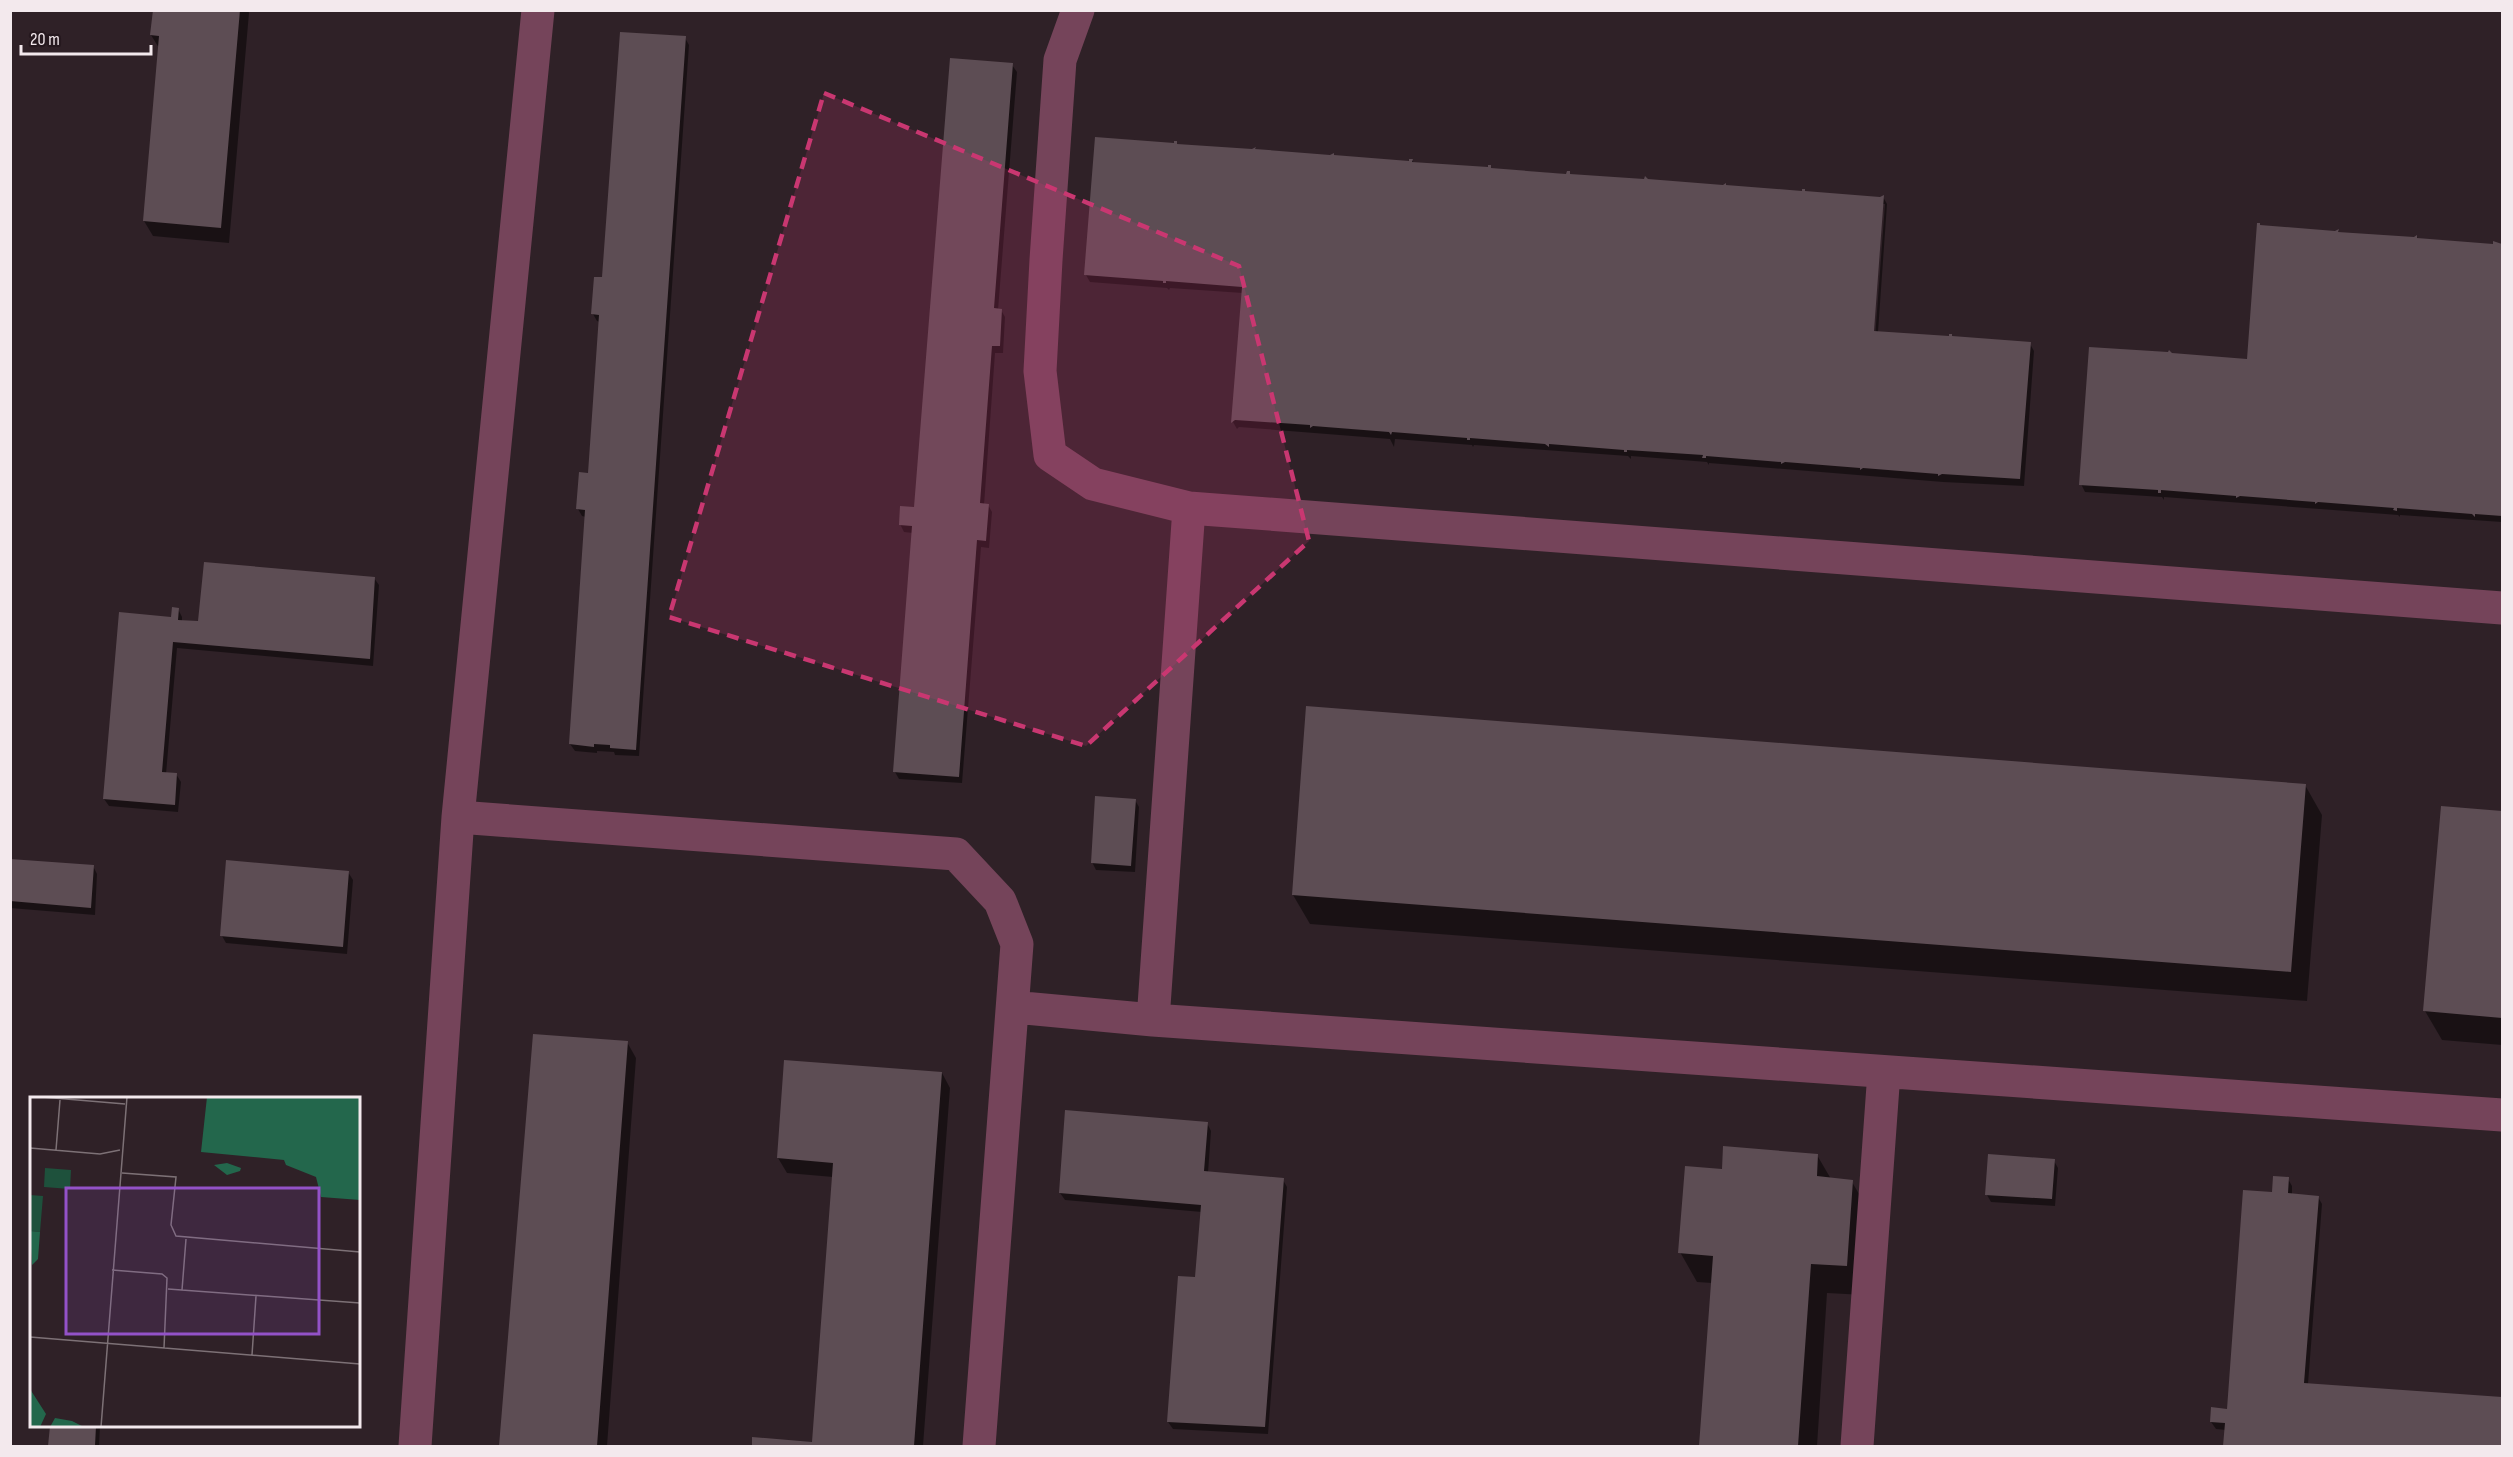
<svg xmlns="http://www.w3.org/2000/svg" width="2513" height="1457" viewBox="0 0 2513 1457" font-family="'Sofia Sans Condensed',sans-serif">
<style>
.shadow{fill:#0007;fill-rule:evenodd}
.building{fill:#5d4d54}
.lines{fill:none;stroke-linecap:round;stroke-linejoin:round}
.minor{stroke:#75445a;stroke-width:33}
.marked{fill:#c93771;fill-opacity:0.2;stroke:#c93771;stroke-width:4.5;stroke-dasharray:12 8;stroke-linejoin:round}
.inset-road{fill:none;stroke:#7d7176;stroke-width:1.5}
.view{fill:#9352c8;fill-opacity:0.15;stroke:#9352c8;stroke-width:3}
.inset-edge{fill:none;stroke:#f3e9ed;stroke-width:3}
</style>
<rect width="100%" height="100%" fill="#2f2127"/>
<!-- shadow -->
<path class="shadow" d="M 154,10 L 248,10 L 249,13 L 229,243 L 153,236 L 144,221 L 159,48 L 151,35 Z
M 685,38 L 689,45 L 639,756 L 615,755 L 614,752 L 597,751 L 597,753 L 575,751 L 570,744 L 586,517 L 582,516 L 578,509 L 589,475 L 600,322 L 597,321 L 593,314 Z
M 1012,65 L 1017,72 L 998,310 L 1001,310 L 1005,317 L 1003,353 L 995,353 L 984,505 L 988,505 L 992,512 L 989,548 L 981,547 L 962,783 L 899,779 L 895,772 L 913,533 L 904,532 L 900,524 L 916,509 Z
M 1178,145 L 1411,163 L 1412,160 L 1414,163 L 1881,198 L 1883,197 L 1887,204 L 1878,332 L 2030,344 L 2034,351 L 2024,486 L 1943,482 L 1709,463 L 1709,465 L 1707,462 L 1631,456 L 1631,459 L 1628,456 L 1474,445 L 1473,447 L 1472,445 L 1395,439 L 1394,447 L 1390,439 L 1239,427 L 1237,429 L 1233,422 L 1243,293 L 1170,288 L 1169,290 L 1167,288 L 1090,282 L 1086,275 ZM 1882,204 L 1885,204 L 1875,338 L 1872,338 Z
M 2261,227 L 2414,239 L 2417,237 L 2418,239 L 2502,246 L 2502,522 L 2400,515 L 2400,517 L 2398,515 L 2164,497 L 2164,500 L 2162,497 L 2085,492 L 2081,484 L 2248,361 Z
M 374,578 L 379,585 L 373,666 L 177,648 L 166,774 L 176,774 L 181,782 L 178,812 L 109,806 L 104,799 L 178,609 L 182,617 L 182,621 L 199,623 Z
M 2305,785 L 2322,815 L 2307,1001 L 1310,924 L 1293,895 Z
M 1135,800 L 1139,807 L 1135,872 L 1096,870 L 1092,862 Z
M 2442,807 L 2502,813 L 2502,1045 L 2442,1040 L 2425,1011 Z
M 10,860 L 93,866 L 97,874 L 95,915 L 10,908 Z
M 348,872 L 353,880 L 347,954 L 226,943 L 222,936 Z
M 534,1036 L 627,1042 L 636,1058 L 607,1446 L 501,1446 Z
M 942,1073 L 950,1088 L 923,1446 L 753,1446 L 754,1439 L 813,1443 L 833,1177 L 787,1173 L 778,1158 Z
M 1067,1111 L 1207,1123 L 1211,1131 L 1208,1173 L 1283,1180 L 1287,1187 L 1268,1434 L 1173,1429 L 1168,1422 L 1197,1279 L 1202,1212 L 1065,1200 L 1060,1193 Z
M 1817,1155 L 1831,1179 L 1852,1182 L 1869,1211 L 1864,1295 L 1827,1293 L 1817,1446 L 1700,1446 L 1712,1283 L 1697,1282 L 1680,1252 L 1723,1170 Z
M 2054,1161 L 2058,1168 L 2055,1206 L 1991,1202 L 1987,1195 Z
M 2288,1179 L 2292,1186 L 2292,1195 L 2318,1197 L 2322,1204 L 2308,1384 L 2502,1398 L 2502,1446 L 2225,1446 L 2226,1430 L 2216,1429 L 2211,1422 L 2228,1410 L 2274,1194 Z
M 52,1426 L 100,1426 L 99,1446 L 50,1446 Z"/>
<!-- building -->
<path class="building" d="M 153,10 L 240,10 L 221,228 L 143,221 L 159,36 L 150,35 Z
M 620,32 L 686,36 L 636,750 L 610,748 L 610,745 L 594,744 L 594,747 L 569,744 L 585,510 L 576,509 L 579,472 L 588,473 L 599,315 L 591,314 L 594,277 L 602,277 Z
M 950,58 L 1013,63 L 994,308 L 1002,309 L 1000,346 L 992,346 L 980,503 L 989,504 L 986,541 L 977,540 L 959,777 L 893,772 L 912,526 L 899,525 L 900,506 L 914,507 Z
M 1095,137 L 1174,143 L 1174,141 L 1177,141 L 1177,144 L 1252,149 L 1256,147 L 1255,149 L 1330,155 L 1334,153 L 1334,155 L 1409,161 L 1409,159 L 1413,159 L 1412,162 L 1488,167 L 1488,165 L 1491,165 L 1491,168 L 1566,174 L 1567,171 L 1570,171 L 1570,174 L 1644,179 L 1645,176 L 1648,179 L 1723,185 L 1726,183 L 1726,185 L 1802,191 L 1802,189 L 1805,189 L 1805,191 L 1880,197 L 1884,195 L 1874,331 L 1949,336 L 1949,334 L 1952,334 L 1952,336 L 2031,342 L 2020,479 L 1942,474 L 1938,476 L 1938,474 L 1863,468 L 1860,470 L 1860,468 L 1785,462 L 1781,464 L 1781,462 L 1706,456 L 1706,458 L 1702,458 L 1703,455 L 1627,450 L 1627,452 L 1624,452 L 1624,450 L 1549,444 L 1549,447 L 1545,444 L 1470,438 L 1470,440 L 1467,440 L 1467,438 L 1392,432 L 1391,435 L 1389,432 L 1313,426 L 1310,428 L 1310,425 L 1235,420 L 1231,423 L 1242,287 L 1166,281 L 1166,283 L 1163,283 L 1163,281 L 1084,275 Z
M 2257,223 L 2260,223 L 2260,225 L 2335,231 L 2339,229 L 2338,232 L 2414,237 L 2417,235 L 2417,238 L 2493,244 L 2493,241 L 2502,244 L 2502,516 L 2475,514 L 2475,517 L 2472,514 L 2397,508 L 2397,511 L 2393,510 L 2394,508 L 2318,502 L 2315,504 L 2315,502 L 2240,496 L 2236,498 L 2236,496 L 2161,490 L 2161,493 L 2158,493 L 2158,490 L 2079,485 L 2089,347 L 2168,352 L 2169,350 L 2172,353 L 2247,359 Z
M 204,562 L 375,577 L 370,659 L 173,642 L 162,772 L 177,773 L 175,805 L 103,799 L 119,612 L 171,617 L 172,607 L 179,608 L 178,620 L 198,621 Z
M 1306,706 L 2306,784 L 2291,972 L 1292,895 Z
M 1095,796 L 1136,799 L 1131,866 L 1091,863 Z
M 2441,806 L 2502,811 L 2502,1018 L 2423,1011 Z
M 10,859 L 94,865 L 91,908 L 10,901 Z
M 226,860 L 349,871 L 343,947 L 220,936 Z
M 533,1034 L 628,1041 L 597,1446 L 499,1446 Z
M 784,1060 L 942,1072 L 914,1446 L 752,1446 L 752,1437 L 812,1442 L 833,1163 L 777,1158 Z
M 1065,1110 L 1208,1122 L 1204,1171 L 1284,1178 L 1265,1427 L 1167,1422 L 1178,1276 L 1195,1277 L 1201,1205 L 1059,1193 Z
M 1723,1146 L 1818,1154 L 1817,1176 L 1853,1180 L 1847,1266 L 1811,1264 L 1798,1446 L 1699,1446 L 1713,1256 L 1678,1253 L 1685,1166 L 1722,1169 Z
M 1988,1154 L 2055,1159 L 2052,1199 L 1985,1195 Z
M 2273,1176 L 2289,1177 L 2288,1193 L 2319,1196 L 2304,1383 L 2502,1397 L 2502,1446 L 2223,1446 L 2225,1423 L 2210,1422 L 2211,1407 L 2227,1409 L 2243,1190 L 2272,1192 Z
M 50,1426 L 96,1426 L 95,1446 L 48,1446 Z"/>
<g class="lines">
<!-- minor -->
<path class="minor" d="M 1078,10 L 1060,60 L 1046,260 L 1040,371 L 1050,455 L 1093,484 L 1189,508 L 2502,608
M 458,817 L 956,854 L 1000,901 L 1017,944 L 979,1446
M 1013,1007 L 1153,1020 L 2502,1115
M 1153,1020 L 1189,508
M 415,1446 L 458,817 L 538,10
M 1857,1446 L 1884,1072"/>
</g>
<!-- marked area -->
<path class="marked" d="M 824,93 L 1239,266 L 1309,541 L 1086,746 L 669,617 Z"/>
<!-- overview -->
<g transform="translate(30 1097)">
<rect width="330" height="330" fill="#2f2127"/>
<path d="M 15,71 L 41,73 L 40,92 L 14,90 ZM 0,98 L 13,99 L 10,135 L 0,134 Z" fill="#1e513c"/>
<path d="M 177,0 L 330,0 L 330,103 L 291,100 L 286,80 L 256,68 L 254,63 L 171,55 ZM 197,66 L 211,71 L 210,74 L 197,78 L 184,68 ZM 0,134 L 10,135 L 8,162 L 2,168 ZM 0,292 L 16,317 L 10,330 L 0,330 ZM 25,321 L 42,324 L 54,330 L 20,330 Z" fill="#23674c"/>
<path class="inset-road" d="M 12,0 L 95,7M 0,51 L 70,57 L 90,53M 26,53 L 30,3M 92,76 L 146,80 L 141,128 L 146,139 L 330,155M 82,173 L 132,177 L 137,181 L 134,251M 138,192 L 330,206M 152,193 L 156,142M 0,240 L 330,267M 222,258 L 226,199M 71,330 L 97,0"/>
<path class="view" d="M 36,91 L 289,91 L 289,237 L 36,237 Z"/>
<rect width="330" height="330" class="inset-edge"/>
</g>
<!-- border -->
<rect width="2513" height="1457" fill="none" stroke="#f3e9ed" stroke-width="24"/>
<!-- scale -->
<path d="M21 45v9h130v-9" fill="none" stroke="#f3e9ed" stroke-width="3"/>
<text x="30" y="45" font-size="18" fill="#f3e9ed" stroke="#25181e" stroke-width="4.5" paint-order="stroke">20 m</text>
</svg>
